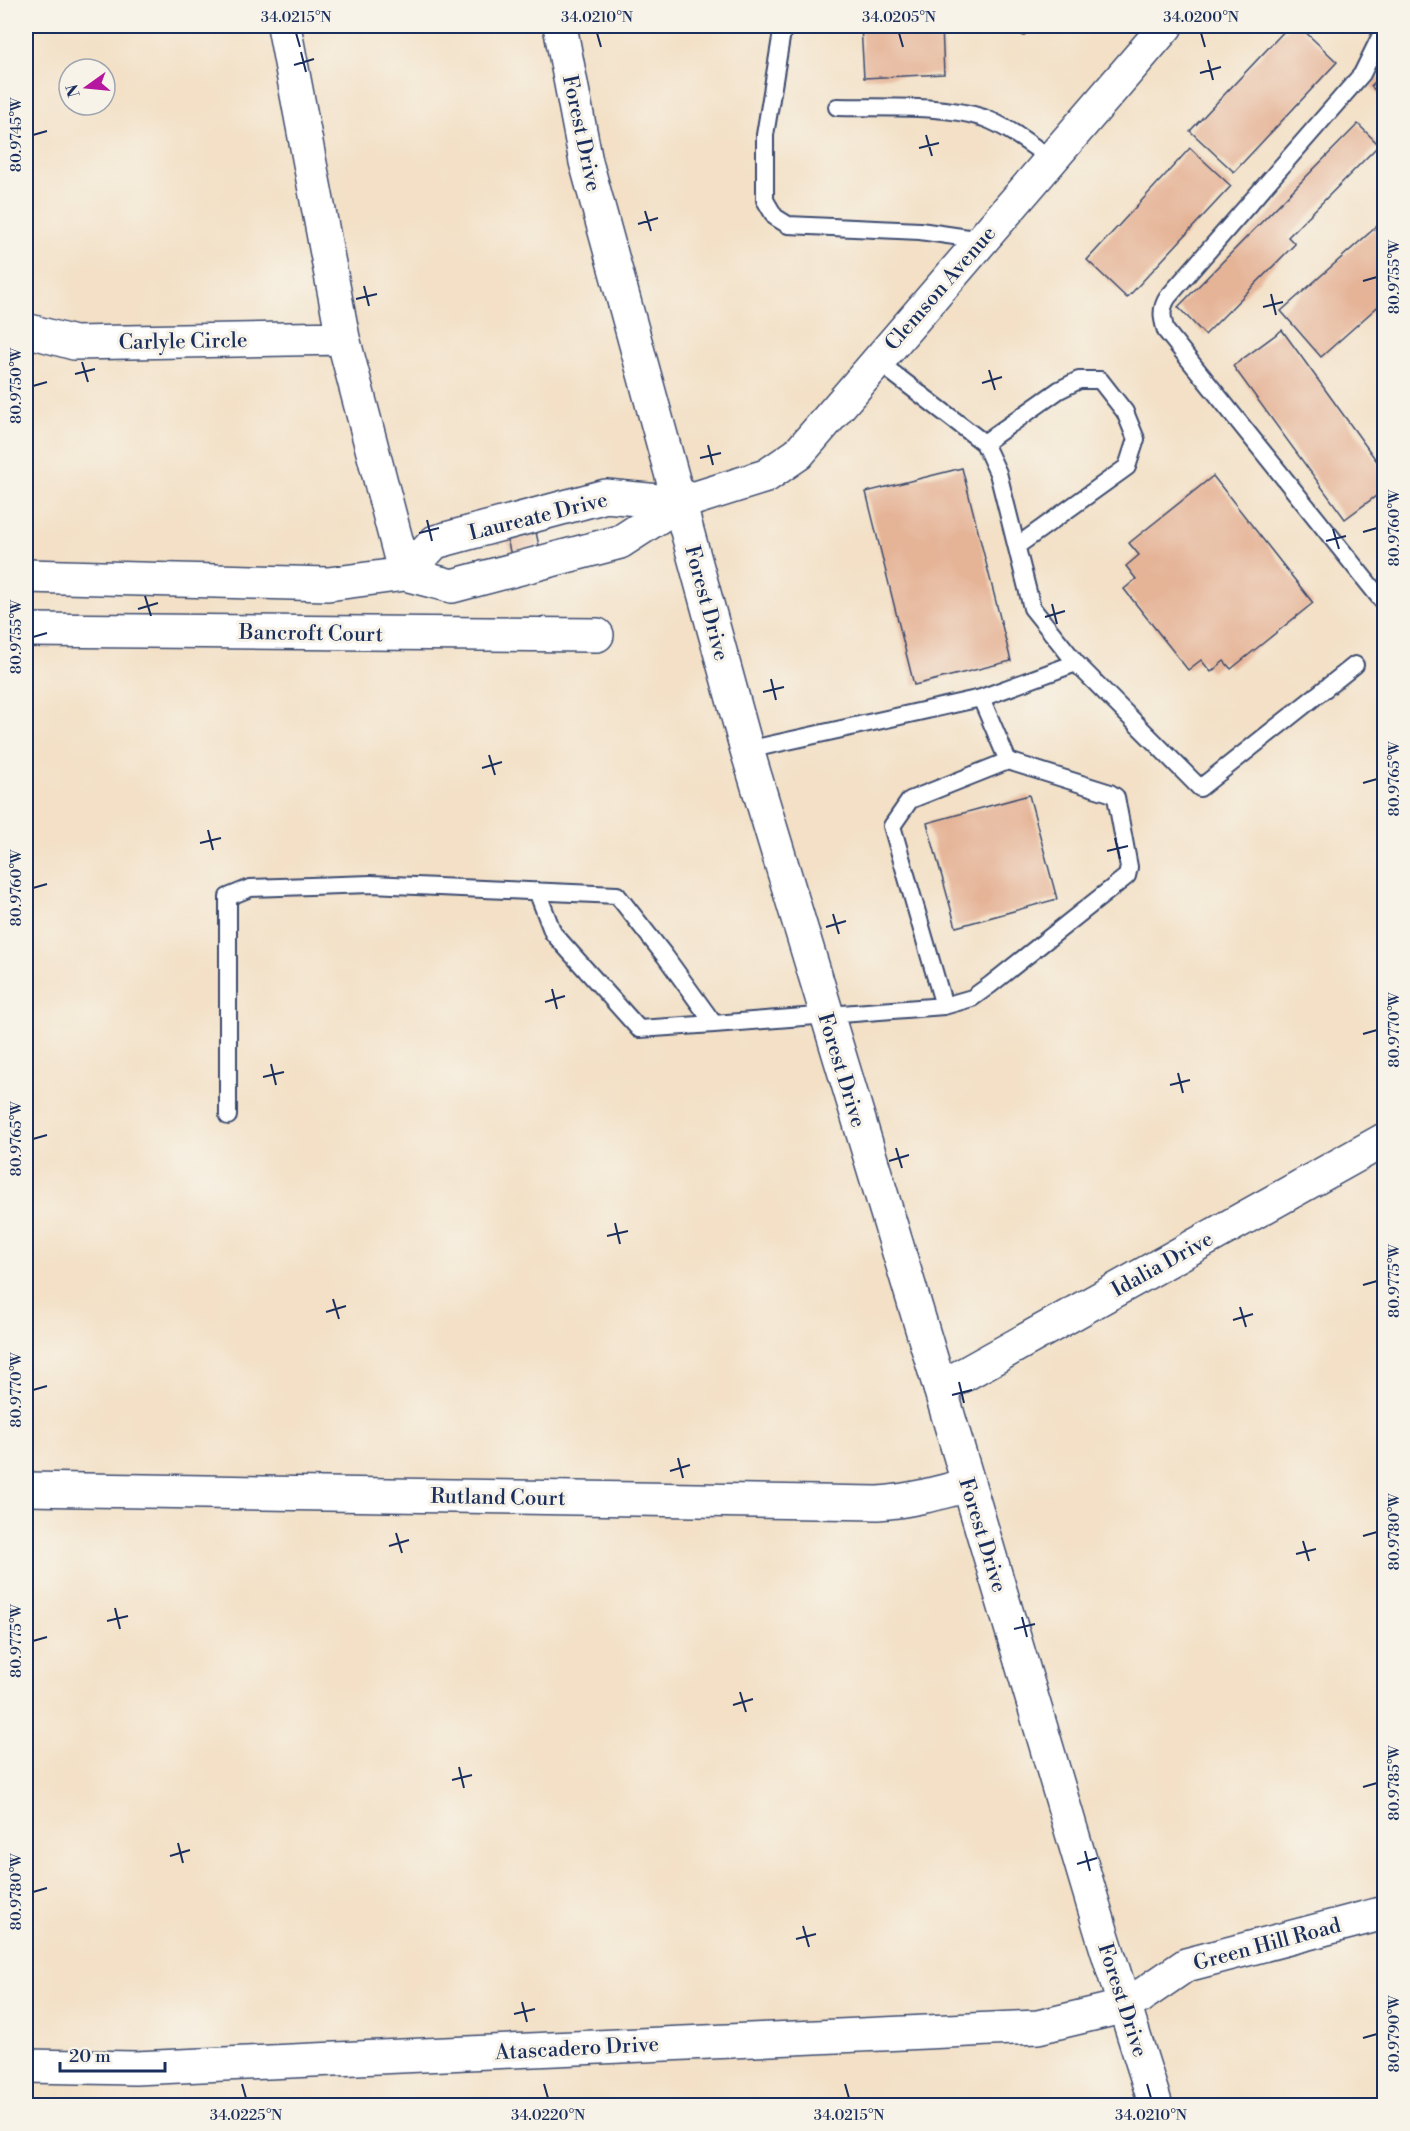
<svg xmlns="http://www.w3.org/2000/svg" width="1410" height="2131" viewBox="0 0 1410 2131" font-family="'Libre Bodoni',serif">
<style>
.building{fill:#e5b396}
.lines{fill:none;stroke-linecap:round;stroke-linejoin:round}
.lane-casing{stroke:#3b4a6e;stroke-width:20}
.street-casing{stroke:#3b4a6e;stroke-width:36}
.secondary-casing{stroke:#3b4a6e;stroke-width:36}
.lane{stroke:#fff;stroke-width:16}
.street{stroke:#fff;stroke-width:33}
.secondary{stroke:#fff;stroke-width:33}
.ticks{fill:none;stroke:#1b2f5e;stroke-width:2}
.labels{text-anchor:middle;stroke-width:6;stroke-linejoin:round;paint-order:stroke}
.street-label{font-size:21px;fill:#1b2f5e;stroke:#f7f3e8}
.neatline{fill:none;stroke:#1b2f5e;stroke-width:2}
.ticks-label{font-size:15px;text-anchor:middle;fill:#1b2f5e}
</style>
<rect width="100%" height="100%" fill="#f7f3e8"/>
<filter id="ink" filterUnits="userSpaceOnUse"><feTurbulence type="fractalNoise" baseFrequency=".0167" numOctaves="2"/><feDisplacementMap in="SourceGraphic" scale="12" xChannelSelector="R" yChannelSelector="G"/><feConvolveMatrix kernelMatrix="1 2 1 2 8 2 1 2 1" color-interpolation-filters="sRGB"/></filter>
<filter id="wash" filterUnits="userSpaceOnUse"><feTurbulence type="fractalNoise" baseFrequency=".008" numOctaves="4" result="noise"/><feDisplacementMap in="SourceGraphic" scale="24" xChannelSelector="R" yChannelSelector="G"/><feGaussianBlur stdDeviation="1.35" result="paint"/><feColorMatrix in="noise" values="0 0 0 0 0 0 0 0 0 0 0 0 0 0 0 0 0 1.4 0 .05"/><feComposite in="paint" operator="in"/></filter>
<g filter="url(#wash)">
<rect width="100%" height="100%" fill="#f3e0c6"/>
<g id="blocks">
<!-- building -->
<path class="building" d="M 861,26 L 942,26 L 944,74 L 864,78 Z
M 1007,26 L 1030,26 L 1024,36 Z
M 1289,26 L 1299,26 L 1337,62 L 1234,172 L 1190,131 Z
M 1384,73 L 1384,100 L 1371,86 Z
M 1358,124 L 1379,145 L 1288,237 L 1295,244 L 1205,335 L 1178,307 Z
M 1190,148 L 1231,186 L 1127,298 L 1087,260 Z
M 1384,220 L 1384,301 L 1321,357 L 1281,311 Z
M 1282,330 L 1384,471 L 1384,490 L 1345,519 L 1233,366 Z
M 962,468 L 1011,661 L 914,685 L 866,492 Z
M 1213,476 L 1313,603 L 1231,669 L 1224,661 L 1211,672 L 1201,660 L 1188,670 L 1124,589 L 1136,579 L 1126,566 L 1139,555 L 1129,543 Z
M 535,528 L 540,550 L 511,556 L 506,534 Z
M 1029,795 L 1057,899 L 956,927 L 927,823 Z"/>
</g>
</g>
<g filter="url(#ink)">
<use href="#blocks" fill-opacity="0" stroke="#3b4a6e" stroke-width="1.5"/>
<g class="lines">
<!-- lane casing -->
<g class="lane-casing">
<path id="lane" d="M 783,26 L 765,135 L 765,200 L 775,217 L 788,225 L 920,231 L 982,240
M 1384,29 L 1362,74 L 1168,297 C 1160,309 1162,318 1166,331 L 1384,603
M 837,107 C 881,108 943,104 984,118 C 1008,127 1030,144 1051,159
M 877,361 L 984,443 L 998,473 L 1032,608 L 1076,663 L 1200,788 L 1355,665
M 984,443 L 1059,390 L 1079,380 L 1100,380 L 1125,412 L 1136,439 L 1127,467 L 1017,546
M 981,698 L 1008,761
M 747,750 L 981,698 L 1076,663
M 537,891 L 553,933 L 639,1029 L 714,1024
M 228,1116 L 228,897 L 250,888 L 371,884 L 617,895 L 665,956 L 714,1024 L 944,1006 L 972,998 L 990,985 L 1127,876 L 1129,867 L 1116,797 L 1110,793 L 1008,761 L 910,800 L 892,826 L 944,1006"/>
</g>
<!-- street casing -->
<g class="street-casing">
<path id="street" d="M 284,26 L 343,338 L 405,574
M 26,330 L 74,343 L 343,338
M 405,574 L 435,542 L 606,496 L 680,503
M 26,576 L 328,584 L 405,574 L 452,586 L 620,542 L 680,503 L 766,476 L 798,454 L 1166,26
M 26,630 L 597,635
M 940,1388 L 1384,1140
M 26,1489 L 878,1503 C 910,1501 938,1493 968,1485
M 26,2066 L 135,2068 L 1038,2027 L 1126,2006 L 1186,1965 L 1384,1913"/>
</g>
<!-- secondary casing -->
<g class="secondary-casing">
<path id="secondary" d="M 560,26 L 586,162 L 747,750 L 940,1388 L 1102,1934 L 1156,2106"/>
</g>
<!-- lane -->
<use href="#lane" class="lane"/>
<!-- street -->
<use href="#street" class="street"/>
<!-- secondary -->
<use href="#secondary" class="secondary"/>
</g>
</g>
<!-- ticks -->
<path class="ticks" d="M 296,33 L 300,47M 597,33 L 601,47M 899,33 L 903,47M 1201,33 L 1205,47M 301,52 L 306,72M 1208,60 L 1213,80M 294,65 L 314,59M 1200,73 L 1221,67M 33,135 L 47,131M 926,135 L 932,156M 919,148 L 939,143M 645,211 L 651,231M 638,224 L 658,218M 1363,281 L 1377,277M 364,286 L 369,306M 1271,294 L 1276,315M 356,299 L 377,294M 1263,307 L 1283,302M 82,362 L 88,382M 989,370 L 995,390M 75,374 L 95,369M 982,383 L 1002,377M 33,386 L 47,382M 708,445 L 713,465M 700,458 L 721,453M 427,520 L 432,541M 1333,529 L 1339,549M 1363,532 L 1377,528M 419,533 L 439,528M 1326,541 L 1346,536M 145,596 L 151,616M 1052,604 L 1057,624M 138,609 L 158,603M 1045,617 L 1065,611M 33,637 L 47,633M 771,679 L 776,700M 763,692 L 784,687M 489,755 L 495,775M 482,768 L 502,762M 1363,783 L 1377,779M 208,830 L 213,850M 1115,838 L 1120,859M 200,843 L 221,838M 1107,851 L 1128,846M 33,888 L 47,884M 833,914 L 839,934M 826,927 L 846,921M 552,989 L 557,1009M 545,1002 L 565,996M 1363,1034 L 1377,1030M 271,1064 L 276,1085M 1178,1073 L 1183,1093M 263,1077 L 284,1072M 1170,1085 L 1190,1080M 33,1139 L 47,1135M 896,1148 L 902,1168M 889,1161 L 909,1155M 615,1223 L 620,1244M 607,1236 L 628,1231M 1363,1285 L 1377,1281M 333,1299 L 339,1319M 1240,1307 L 1246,1327M 326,1312 L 346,1306M 1233,1320 L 1253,1314M 959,1382 L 964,1403M 33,1390 L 47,1386M 952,1395 L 972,1390M 678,1458 L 683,1478M 670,1471 L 690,1465M 396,1533 L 402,1553M 1363,1536 L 1377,1532M 1303,1541 L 1309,1561M 389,1546 L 409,1540M 1296,1554 L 1316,1549M 115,1608 L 120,1629M 1022,1617 L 1027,1637M 107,1621 L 128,1616M 1014,1629 L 1035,1624M 33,1641 L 47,1637M 740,1692 L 746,1712M 733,1705 L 753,1699M 459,1767 L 464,1788M 452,1780 L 472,1775M 1363,1787 L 1377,1783M 178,1843 L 183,1863M 1085,1851 L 1090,1871M 170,1856 L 190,1850M 1077,1864 L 1097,1858M 33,1892 L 47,1888M 803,1926 L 809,1947M 796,1939 L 816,1934M 522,2002 L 527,2022M 514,2014 L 535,2009M 1363,2038 L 1377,2034M 242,2084 L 246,2098M 544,2084 L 548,2098M 845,2084 L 849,2098M 1147,2084 L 1151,2098"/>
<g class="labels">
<!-- street labels -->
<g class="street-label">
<text transform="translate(582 133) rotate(78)" y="7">Forest Drive</text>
<text transform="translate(940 288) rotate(-49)" y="7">Clemson Avenue</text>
<text transform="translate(183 341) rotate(-1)" y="7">Carlyle Circle</text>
<text transform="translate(538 516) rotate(-14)" y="7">Laureate Drive</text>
<text transform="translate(707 603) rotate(75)" y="7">Forest Drive</text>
<text transform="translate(311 633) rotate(1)" y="7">Bancroft Court</text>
<text transform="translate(842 1070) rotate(73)" y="7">Forest Drive</text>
<text transform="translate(1162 1264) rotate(-29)" y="7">Idalia Drive</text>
<text transform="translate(498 1497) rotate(1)" y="7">Rutland Court</text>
<text transform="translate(983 1535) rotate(73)" y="7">Forest Drive</text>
<text transform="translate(1267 1944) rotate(-15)" y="7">Green Hill Road</text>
<text transform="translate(1123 2000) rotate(72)" y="7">Forest Drive</text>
<text transform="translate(577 2048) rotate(-3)" y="7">Atascadero Drive</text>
</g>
</g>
<!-- margin -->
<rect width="1410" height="2131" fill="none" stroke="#f7f3e8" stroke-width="66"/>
<!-- north arrow -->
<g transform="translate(87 87) rotate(255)"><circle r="28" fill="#f7f3e8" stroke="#9fa5b1" stroke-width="1.5"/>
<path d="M0-4.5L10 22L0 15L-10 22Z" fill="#b5179e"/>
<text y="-9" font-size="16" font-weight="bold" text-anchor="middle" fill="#1b2f5e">N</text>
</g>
<!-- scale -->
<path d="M60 2062v9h105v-9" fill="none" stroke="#1b2f5e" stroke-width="3"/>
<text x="69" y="2062" font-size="18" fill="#1b2f5e" stroke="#f7f3e8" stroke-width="4.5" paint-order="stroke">20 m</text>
<rect x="33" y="33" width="1344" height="2065" class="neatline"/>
<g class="ticks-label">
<text x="296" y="22">34.0215°N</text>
<text x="597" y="22">34.0210°N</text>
<text x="899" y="22">34.0205°N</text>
<text x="1201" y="22">34.0200°N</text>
<text transform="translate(16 135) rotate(-90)" y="5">80.9745°W</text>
<text transform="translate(1394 277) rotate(-90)" y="5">80.9755°W</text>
<text transform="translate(16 386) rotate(-90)" y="5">80.9750°W</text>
<text transform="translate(1394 528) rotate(-90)" y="5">80.9760°W</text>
<text transform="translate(16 637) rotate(-90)" y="5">80.9755°W</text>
<text transform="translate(1394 779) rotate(-90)" y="5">80.9765°W</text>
<text transform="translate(16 888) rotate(-90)" y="5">80.9760°W</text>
<text transform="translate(1394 1030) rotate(-90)" y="5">80.9770°W</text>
<text transform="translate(16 1139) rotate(-90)" y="5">80.9765°W</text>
<text transform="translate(1394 1281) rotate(-90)" y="5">80.9775°W</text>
<text transform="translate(16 1390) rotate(-90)" y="5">80.9770°W</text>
<text transform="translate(1394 1532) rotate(-90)" y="5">80.9780°W</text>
<text transform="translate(16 1641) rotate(-90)" y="5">80.9775°W</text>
<text transform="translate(1394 1783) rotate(-90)" y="5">80.9785°W</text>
<text transform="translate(16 1892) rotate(-90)" y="5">80.9780°W</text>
<text transform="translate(1394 2034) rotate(-90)" y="5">80.9790°W</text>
<text x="246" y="2120">34.0225°N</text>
<text x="548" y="2120">34.0220°N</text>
<text x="849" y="2120">34.0215°N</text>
<text x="1151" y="2120">34.0210°N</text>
</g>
</svg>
